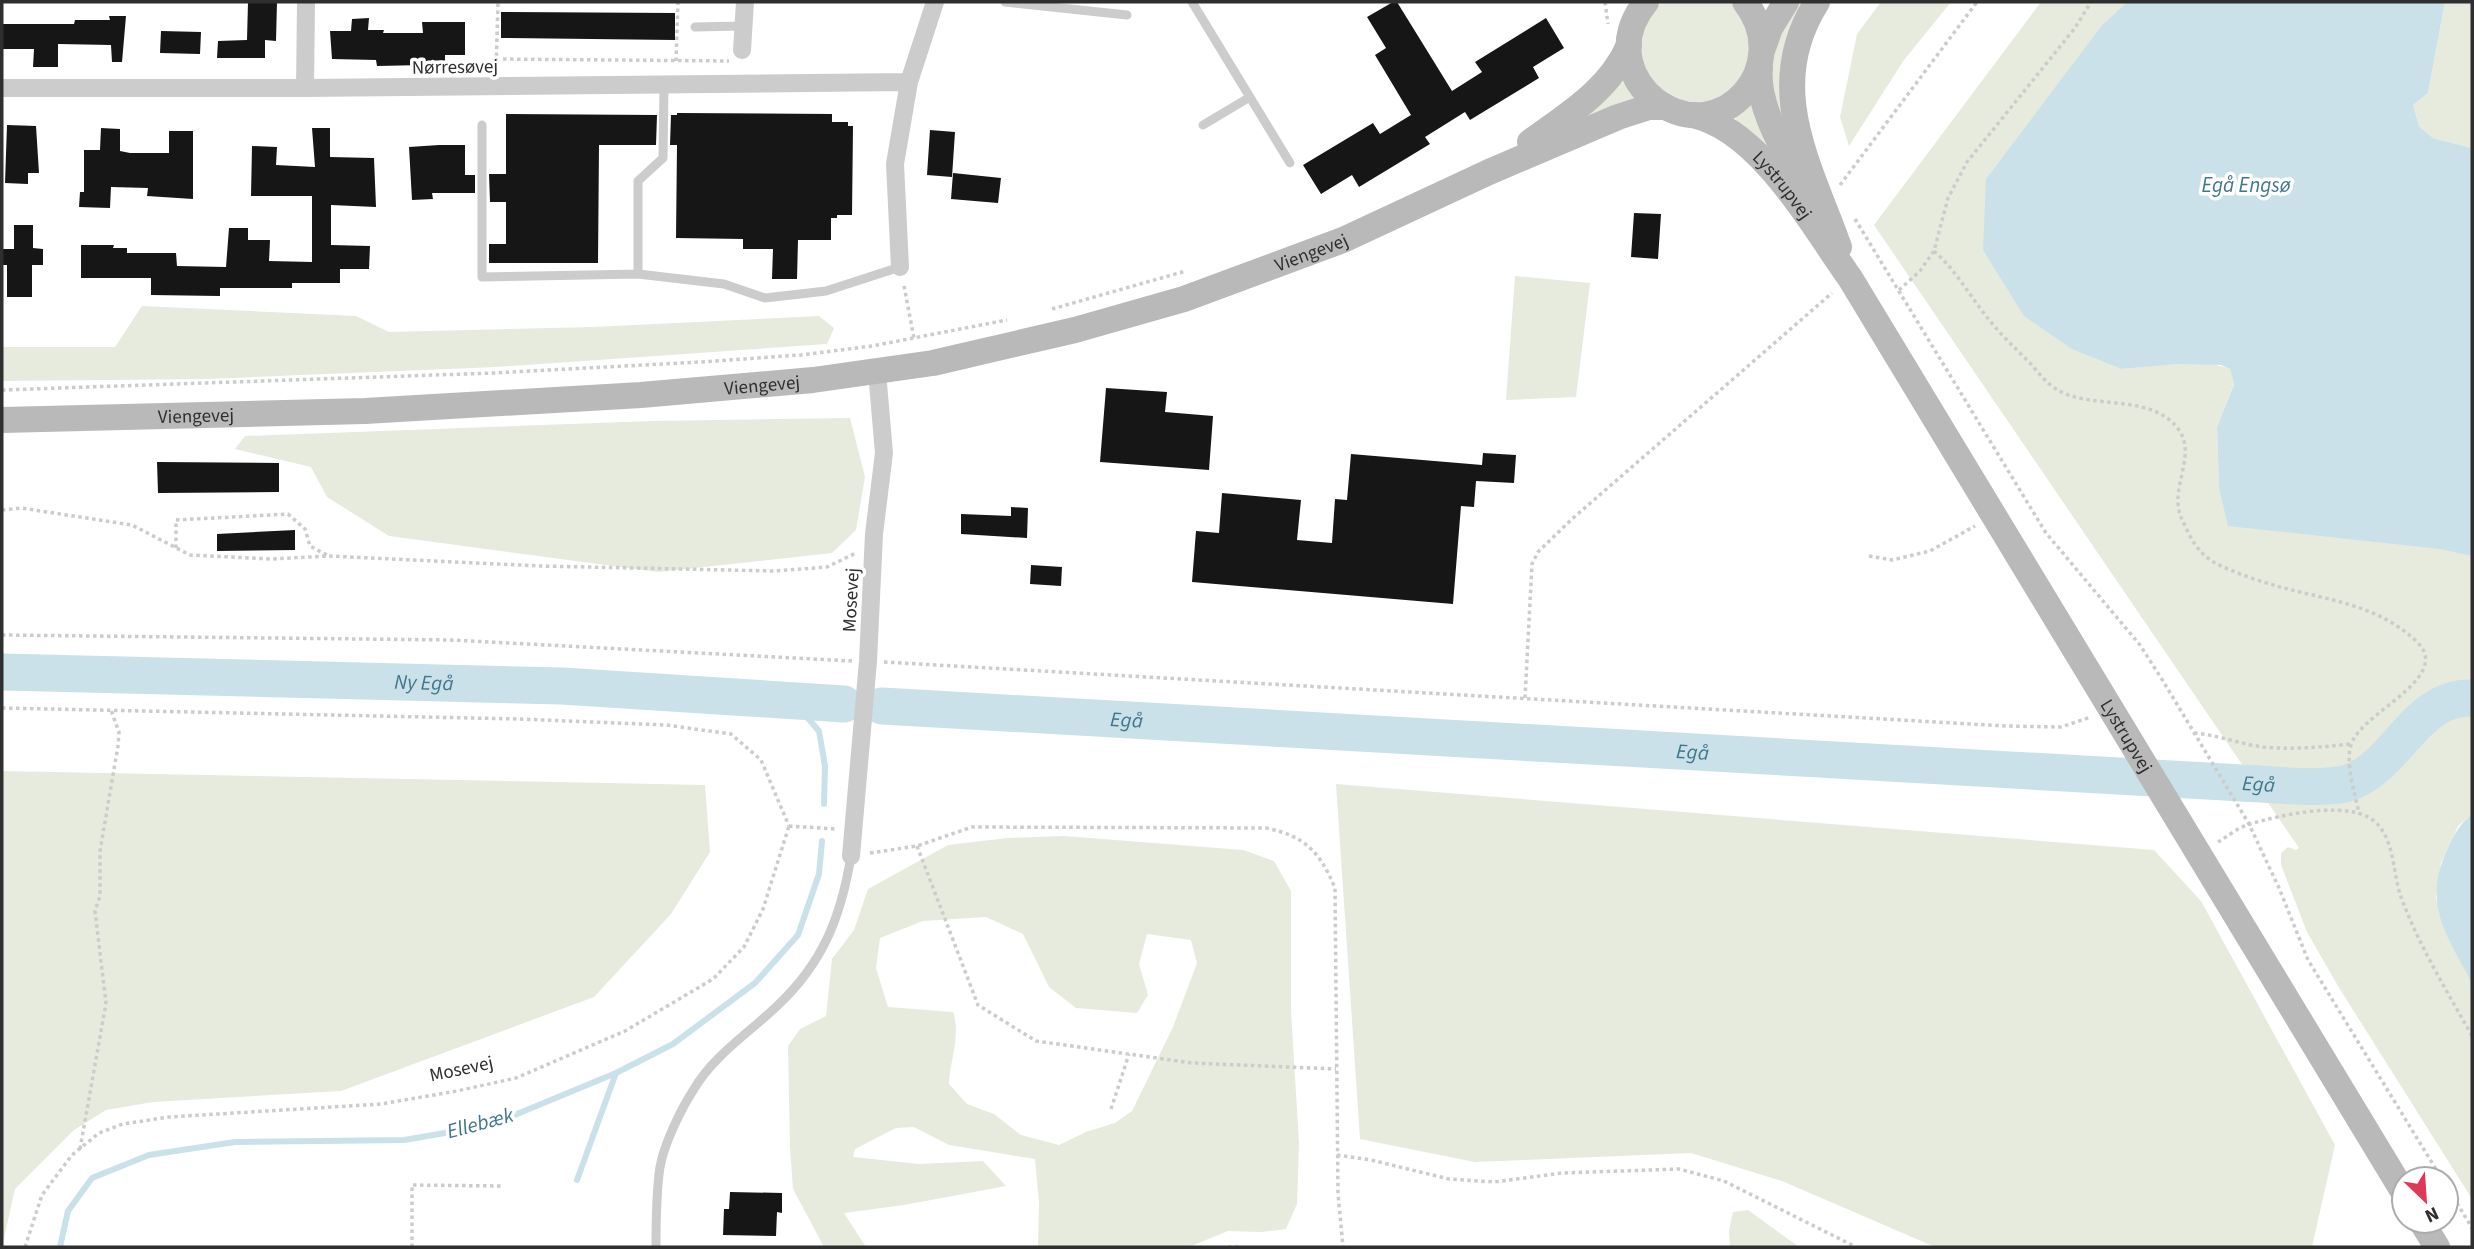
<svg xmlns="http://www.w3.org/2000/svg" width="2474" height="1249" viewBox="0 0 2474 1249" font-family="'Source Sans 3',sans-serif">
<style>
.green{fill:#e6ebdd;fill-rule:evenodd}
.water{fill:#cae1ea}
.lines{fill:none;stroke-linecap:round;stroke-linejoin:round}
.stream{stroke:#cae1ea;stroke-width:6}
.river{stroke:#cae1ea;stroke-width:37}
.building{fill:#161616}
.path{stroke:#ccc;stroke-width:3.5;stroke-dasharray:3.5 3.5;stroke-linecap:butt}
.lane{stroke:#ccc;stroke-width:9}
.street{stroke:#ccc;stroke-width:18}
.secondary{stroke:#b9b9b9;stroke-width:26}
.labels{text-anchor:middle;stroke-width:7;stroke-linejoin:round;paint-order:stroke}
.street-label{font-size:19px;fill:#2f2f2f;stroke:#fff}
.water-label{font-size:21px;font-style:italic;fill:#40778d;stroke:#fff}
</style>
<rect width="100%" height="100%" fill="#fff"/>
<!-- green -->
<path class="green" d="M 1661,2 L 1730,2 C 1745,18 1747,35 1752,56 L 1735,89 L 1706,103 L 1679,101 L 1655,85 L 1643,65 L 1639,46 L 1651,12 Z
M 1795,2 L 1811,2 L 1793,138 C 1786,124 1775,108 1771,92 C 1765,70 1783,21 1795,2 Z
M 1881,2 L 1951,2 L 1904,60 L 1849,146 L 1840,117 L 1857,34 Z
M 2041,2 L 2127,2 L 2103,24 L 2122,369 C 2152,366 2203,357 2230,369 L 2234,383 L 2217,427 L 2219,488 L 2472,556 L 2472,814 L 2458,826 L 2441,863 L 2436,898 L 2449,940 L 2472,983 L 2472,1199 L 2338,986 L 2307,932 L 2281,865 L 2281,853 L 2288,847 L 2296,850 L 2299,848 L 1874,225 Z
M 2445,2 L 2472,2 L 2472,148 L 2433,138 L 2419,126 L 2413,105 L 2428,93 Z
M 1624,81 L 1638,100 L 1582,125 L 1594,105 Z
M 1753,101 L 1772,160 L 1734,117 Z
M 1515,276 L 1590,283 L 1576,397 L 1506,400 Z
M 142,306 L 356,316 L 389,332 L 593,327 L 819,316 L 834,328 L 827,344 L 496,367 L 208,379 L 2,381 L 2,347 L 115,347 Z
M 850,418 L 865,477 L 856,530 L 832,553 L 658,572 L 389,536 L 327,497 L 311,467 L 235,449 L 245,436 L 652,421 Z
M 2,771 L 705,785 L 710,852 L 671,914 L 594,997 L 341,1091 L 153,1102 L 106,1110 L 74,1130 L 15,1189 L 2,1247 Z
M 1336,784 L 2154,850 L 2201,901 L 2335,1145 L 2312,1247 L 1935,1247 L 1782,1181 L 1691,1153 L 1475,1162 L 1360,1139 Z
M 1064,836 L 1243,850 L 1274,861 L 1291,891 L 1291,1011 L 1299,1143 L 1297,1204 L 1286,1229 L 1261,1232 L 1228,1231 L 1189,1247 L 1038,1247 L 1039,1203 L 1035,1159 L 949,1145 L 914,1127 L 896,1128 L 855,1149 L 853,1157 L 919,1164 L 983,1161 L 1006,1186 L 904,1205 L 844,1213 L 866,1247 L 824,1247 L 793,1189 L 790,1147 L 788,1046 L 800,1029 L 826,1016 L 832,959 L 854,930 L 868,889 L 948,845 L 1007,838 ZM 986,917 L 1023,934 L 1049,987 L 1076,1008 L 1137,1013 L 1148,995 L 1139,964 L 1147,934 L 1191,940 L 1197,963 L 1173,1027 L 1132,1111 L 1115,1123 L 1086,1132 L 1059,1145 L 1021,1135 L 994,1114 L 967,1104 L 949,1084 C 950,1060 961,1035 953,1012 L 888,1007 L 876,968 L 880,938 L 923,921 Z
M 1748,1210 L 1799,1247 L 1730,1247 L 1729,1230 L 1733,1212 Z"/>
<!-- water -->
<path class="water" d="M 2127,2 L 2445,2 L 2428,93 L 2413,105 L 2419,126 L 2433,138 L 2472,148 L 2472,556 L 2440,549 L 2228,526 L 2219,488 L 2217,427 L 2234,384 L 2230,369 L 2221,365 L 2176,364 L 2122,369 L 2072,349 L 2024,316 L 1983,250 L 1986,179 L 2103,24 Z
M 2472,814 L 2472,983 C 2447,936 2422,904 2447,850 C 2454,834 2459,825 2472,814 Z"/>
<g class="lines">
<!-- stream -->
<path class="stream" d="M 793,701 L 819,731 L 825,766 L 824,804
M 577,1180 L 616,1073
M 60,1247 L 68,1211 L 92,1178 L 149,1155 L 235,1142 L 404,1140 L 445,1133 L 517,1114 L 616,1073 L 673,1044 L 755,983 L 798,935 L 819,874 L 822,841"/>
<!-- river -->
<g class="river">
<path id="s1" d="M 2,672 L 562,686 L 844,704"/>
<path id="s2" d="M 882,706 L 2242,783 C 2270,784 2326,791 2351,782 C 2398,764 2416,696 2472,698"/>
</g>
</g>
<!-- building -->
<path class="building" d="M 248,2 L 277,2 L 276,41 L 265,40 L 265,58 L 217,58 L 218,41 L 247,40 Z
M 1393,2 L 1397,2 L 1452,91 L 1482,72 L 1475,62 L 1546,18 L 1564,48 L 1533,67 L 1539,78 L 1470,120 L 1465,112 L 1425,137 L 1430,144 L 1359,187 L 1352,175 L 1321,194 L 1303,165 L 1373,123 L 1380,134 L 1411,115 L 1375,55 L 1386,48 L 1367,17 Z
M 501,12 L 675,13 L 675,40 L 501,38 Z
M 109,16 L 126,16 L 122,62 L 112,62 L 111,45 L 58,44 L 58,67 L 33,67 L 34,49 L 2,49 L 2,24 L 74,24 L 75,20 L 110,20 Z
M 369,18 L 368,30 L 384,30 L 383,33 L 423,33 L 422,22 L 465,22 L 465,55 L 445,55 L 445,68 L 424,67 L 424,65 L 377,66 L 376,60 L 332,59 L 330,31 L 351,31 L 352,19 Z
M 161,31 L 201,32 L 200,54 L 160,53 Z
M 677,113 L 832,114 L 832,122 L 848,122 L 848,126 L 853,126 L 852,215 L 837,215 L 837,218 L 831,218 L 831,240 L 798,240 L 797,279 L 772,279 L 773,249 L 743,249 L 743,239 L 676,238 L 677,145 L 670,145 L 671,115 L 677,115 Z
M 506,114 L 657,115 L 656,145 L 599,145 L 598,263 L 489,263 L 489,244 L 506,244 L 506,202 L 490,202 L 489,174 L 506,174 Z
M 7,125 L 36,126 L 39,173 L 28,173 L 28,184 L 5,183 Z
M 101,128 L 120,129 L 120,151 L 130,153 L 169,153 L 169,131 L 193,131 L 193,199 L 147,196 L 148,188 L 111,187 L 110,208 L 79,207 L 80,192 L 84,192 L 84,150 L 100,150 Z
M 312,128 L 330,128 L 330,157 L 374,158 L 376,207 L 331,205 L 331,245 L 370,246 L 369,269 L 340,269 L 340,283 L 292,283 L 292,288 L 220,288 L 220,296 L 151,295 L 151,278 L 81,278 L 81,245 L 114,245 L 113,248 L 127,248 L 127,253 L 176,253 L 177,266 L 226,267 L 229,228 L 248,228 L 248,240 L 270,240 L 269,261 L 312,262 L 312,196 L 251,196 L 252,146 L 277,147 L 276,165 L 315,167 Z
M 930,130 L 955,132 L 952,177 L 927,175 Z
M 439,145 L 465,145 L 465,175 L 475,175 L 475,193 L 432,193 L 433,199 L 412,200 L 409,147 Z
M 953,173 L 1001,178 L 998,203 L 951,199 Z
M 1634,213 L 1661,214 L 1658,259 L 1631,257 Z
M 14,225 L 33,225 L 33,248 L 43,249 L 43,265 L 32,265 L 32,297 L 7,297 L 7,265 L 2,265 L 2,249 L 14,249 Z
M 1106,388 L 1167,392 L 1165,412 L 1213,416 L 1209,470 L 1100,462 Z
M 1483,453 L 1516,455 L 1514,483 L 1476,481 L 1474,507 L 1461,506 L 1453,604 L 1192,582 L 1196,531 L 1219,533 L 1222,493 L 1301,500 L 1297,540 L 1332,543 L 1335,499 L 1347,500 L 1351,454 L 1482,465 Z
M 157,462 L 279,463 L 279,492 L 158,493 Z
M 1011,507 L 1028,508 L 1027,538 L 961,534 L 961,514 L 1011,516 Z
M 295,530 L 295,550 L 217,551 L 217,534 Z
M 1031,565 L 1062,567 L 1061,586 L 1030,584 Z
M 730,1192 L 782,1193 L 782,1213 L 777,1212 L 776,1236 L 723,1235 L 724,1209 L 729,1209 Z"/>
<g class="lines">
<!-- path -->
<path class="path" d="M 1605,2 L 1608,24
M 496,59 L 729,61
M 676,61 L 678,2
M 496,70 L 498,2
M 1840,185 L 1977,2
M 1855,219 L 2046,533 L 2140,645 L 2163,681 L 2249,824 L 2279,888 L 2308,960 L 2442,1179
M 1934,251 C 1956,270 1971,298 1990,321 C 2002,336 2016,349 2030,363 C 2038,372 2046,383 2056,389 C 2091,411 2152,392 2179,430 C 2194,452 2177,478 2178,502 C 2178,513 2183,522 2188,532 C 2194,545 2203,556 2215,563 C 2235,573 2259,581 2280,587 C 2324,599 2371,604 2408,634 C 2414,639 2422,645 2425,654 C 2433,687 2360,715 2351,745 C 2345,761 2355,795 2359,813
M 904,286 L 914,338
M 1899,290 L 1920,271 L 1934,251 L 1948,198 L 1967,162 L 2075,28 L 2091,2
M 1052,309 L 1186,271
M 2,390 L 493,373 L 700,362 L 801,355 L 872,346 L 1007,320
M 2,510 L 21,508 L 132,525 L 190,555 L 271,559 L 329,556 L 540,566 L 774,571 L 827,567 L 856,553
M 176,548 L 176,520 L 288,514 L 305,529 L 310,546 L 327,555
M 1869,556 L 1892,560 L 1930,551 L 1975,526
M 2,635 L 451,640 L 852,661
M 884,662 L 2006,726 L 2061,727 L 2091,717
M 1525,698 L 1532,564 L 1538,552 L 1572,519 L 1832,293
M 2,708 L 519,719 L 666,725 L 731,734 L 761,760 L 789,826
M 2194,733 C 2218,735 2240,744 2263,747 C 2293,750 2321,747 2351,744
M 789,826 L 836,829
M 2218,842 C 2228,836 2239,827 2250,824 C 2280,815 2357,797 2379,826 C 2395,845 2393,875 2401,897 C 2419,946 2447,991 2472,1036
M 917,846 L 978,1005 L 1036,1041 L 1192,1063 L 1336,1069
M 870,853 L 917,846 L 972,827 L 1266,828 C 1305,836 1320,852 1335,888 L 1338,1194 L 1343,1247
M 1111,1109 L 1129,1054
M 80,1149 L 106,1003 L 95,911 L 100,896 L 100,851 L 118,746 L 119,732 L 111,710
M 1337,1155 L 1371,1160 L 1449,1179 L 1494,1182 L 1562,1173 L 1679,1169 L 1724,1181 L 1856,1247
M 2446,1185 L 2472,1228
M 25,1247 L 42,1195 L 72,1155 L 99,1133 L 123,1124 L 169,1117 L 381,1104 L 457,1091 L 516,1078 L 625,1031 L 713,979 L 744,947 L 763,909 L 789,826
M 412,1247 L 412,1185 L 503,1186
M 1228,1247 L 1242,1247"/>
<!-- lane -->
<path class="lane" d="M 1005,2 L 1127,15
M 1192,2 L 1290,163
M 695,27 L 743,26
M 482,125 L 482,277 L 638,274 L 724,284 L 765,298 L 826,291 L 900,267
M 1203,125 L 1250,97
M 638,274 L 638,181 L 663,158 L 664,86
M 656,1247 C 656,1221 656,1193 660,1167 C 664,1144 681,1109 694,1089 C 714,1055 749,1033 777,1006 C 823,963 841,917 851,856"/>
<!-- street -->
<path class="street" d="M 742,50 L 745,2
M 2,88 L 305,88 L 909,82
M 305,88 L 306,2
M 900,267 L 895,164 L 909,82 L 935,2
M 851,856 L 868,661 L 874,534 L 884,453 L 877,372"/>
<!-- secondary -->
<g class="secondary">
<path d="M 1646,2 C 1632,19 1625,40 1630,62 C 1634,78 1643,91 1656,101 C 1722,149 1795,66 1745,2"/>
<path d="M 1817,2 C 1763,87 1809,163 1839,247"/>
<path d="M 1763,48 L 1770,28 L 1786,2"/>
<path d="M 1760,68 C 1756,104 1783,149 1800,180"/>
<path id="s3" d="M 1693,115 C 1760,130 1812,225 1850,278 L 2404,1193"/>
<path d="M 1530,142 C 1567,115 1610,90 1629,45"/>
<path id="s4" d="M 2,420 L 365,411 L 641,395 L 813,380 L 933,363 L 1075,330 L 1184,299 L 1343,240 L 1489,172 L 1618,117 L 1649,107 L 1666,107"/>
<path d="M 2421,1221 L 2437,1247"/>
</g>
</g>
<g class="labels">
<!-- street labels -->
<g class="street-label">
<text transform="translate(455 66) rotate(-1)" y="7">Nørresøvej</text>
<text dy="7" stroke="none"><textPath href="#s3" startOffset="116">Lystrupvej</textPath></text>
<text dy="7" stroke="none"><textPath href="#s4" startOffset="1328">Viengevej</textPath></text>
<text dy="7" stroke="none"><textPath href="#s4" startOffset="761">Viengevej</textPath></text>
<text dy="7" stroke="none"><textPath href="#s4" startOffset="194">Viengevej</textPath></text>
<text transform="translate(850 600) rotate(-87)" y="7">Mosevej</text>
<text dy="7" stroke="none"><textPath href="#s3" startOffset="766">Lystrupvej</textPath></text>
<text transform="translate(461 1068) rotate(-12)" y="7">Mosevej</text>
</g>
<!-- water labels -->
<g class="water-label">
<text x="2246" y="192">Egå Engsø</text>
<text dy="7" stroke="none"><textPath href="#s1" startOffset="422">Ny Egå</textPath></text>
<text dy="7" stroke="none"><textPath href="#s2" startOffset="245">Egå</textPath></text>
<text dy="7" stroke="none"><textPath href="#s2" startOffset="812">Egå</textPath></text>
<text dy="7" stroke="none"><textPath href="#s2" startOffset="1379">Egå</textPath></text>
<text transform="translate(480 1123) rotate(-15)" y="7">Ellebæk</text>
</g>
</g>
<!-- border -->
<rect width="2474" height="1249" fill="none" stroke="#2f2f2f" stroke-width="7"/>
<!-- north arrow -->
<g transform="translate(2425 1200) rotate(155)"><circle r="33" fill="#ffffff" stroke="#acacac" stroke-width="2"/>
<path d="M0-5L12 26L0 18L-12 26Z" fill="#dd3a57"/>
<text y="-10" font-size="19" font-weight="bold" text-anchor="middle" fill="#2f2f2f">N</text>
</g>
</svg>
